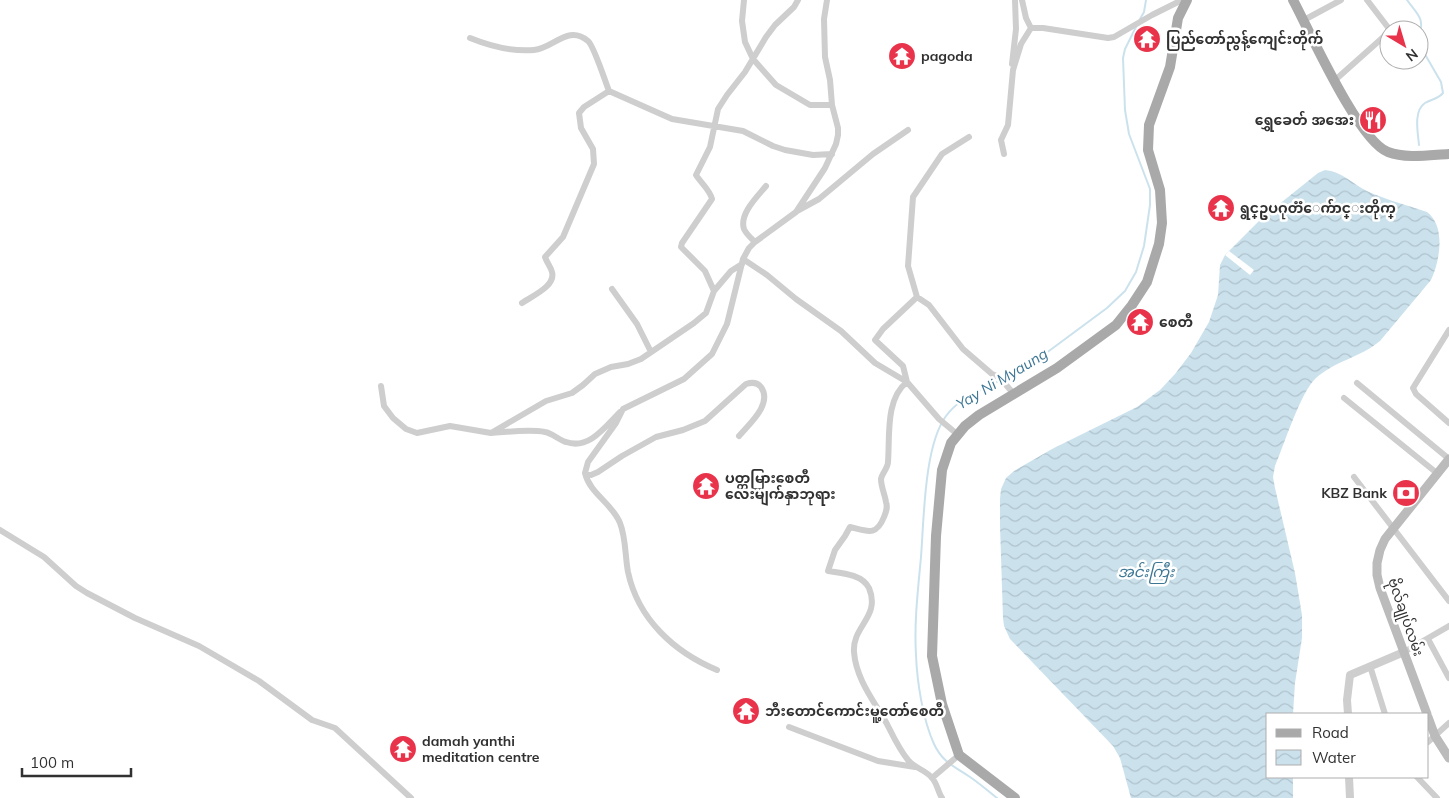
<svg xmlns="http://www.w3.org/2000/svg" width="1449" height="798" viewBox="0 0 1449 798" font-family="Mulish,'Noto Sans Myanmar',sans-serif">
<style>
.water{fill:url(#water-waves)}
.pier{fill:#fff}
.lines{fill:none;stroke-linecap:round;stroke-linejoin:round}
.stream{stroke:#cbe2ed;stroke-width:2}
.minor{stroke:#cecece;stroke-width:6}
.tertiary{stroke:#cecece;stroke-width:8}
.secondary{stroke:#bbb;stroke-width:9}
.primary{stroke:#a9a9a9;stroke-width:10}
.labels{text-anchor:middle;stroke-width:5;stroke-linejoin:round;paint-order:stroke}
.poi-label{font-size:14px;font-weight:bold;fill:#313131;stroke:#fff;text-anchor:start}
.street-label{font-size:14px;fill:#313131;stroke:#fff}
.water-label{font-size:15px;font-style:italic;fill:#3d7795;stroke:#fff}
</style>
<defs>
<pattern id="water-waves" width="16" height="10" patternUnits="userSpaceOnUse" patternTransform="scale(1.25)"><rect width="16" height="10" fill="#cbe2ed"/><path d="M0 5q4-4 8 0t8 0" fill="none" stroke="#afc2cc"/></pattern>
</defs>
<rect width="100%" height="100%" fill="#fff"/>
<!-- water -->
<path class="water" d="M 1325,170 C 1341,171 1353,184 1367,191 C 1386,200 1407,205 1427,212 C 1446,226 1440,261 1431,280 L 1380,341 C 1361,357 1335,361 1316,378 C 1301,391 1284,445 1275,466 L 1273,477 L 1275,488 L 1295,573 L 1302,615 L 1302,638 L 1295,683 L 1293,714 L 1268,714 L 1268,777 L 1293,777 L 1293,798 L 1131,798 L 1120,758 L 1113,746 L 1010,639 L 1004,626 L 1003,618 L 1000,526 L 1000,499 L 1001,489 L 1006,478 L 1014,471 L 1052,449 L 1137,407 L 1160,390 L 1175,374 L 1191,353 L 1209,322 L 1218,295 L 1220,265 L 1225,255 L 1263,217 L 1318,173 Z"/>
<!-- pier -->
<path class="pier" d="M 1229,251 L 1254,270 L 1250,275 L 1225,255 Z"/>
<g class="lines">
<!-- stream -->
<path class="stream" d="M 1407,0 C 1418,15 1425,18 1419,37
M 1140,19 L 1144,12 L 1146,0
M 1419,44 L 1441,82 L 1443,93 C 1438,99 1432,99 1425,103 C 1413,111 1418,133 1419,145
M 1003,378 L 1030,365 L 1107,308 L 1125,291 L 1136,272 L 1144,246 L 1150,205 L 1150,189 L 1129,134 L 1125,110 L 1123,58 L 1125,49 L 1136,27
M 997,798 C 988,791 979,783 970,777 C 954,766 943,763 934,744 C 923,720 917,682 916,655 C 914,623 918,589 921,557 C 924,519 924,446 946,416 C 959,398 980,391 999,381"/>
<!-- minor -->
<path class="minor" d="M 744,0 L 742,21 L 745,42 L 753,59 L 776,85 L 810,105 L 832,105
M 1022,0 L 1026,18 L 1031,28
M 1367,0 L 1390,30
M 1304,20 L 1341,0
M 1031,28 L 1043,28 L 1108,38 L 1114,37 L 1152,15 L 1182,0
M 470,38 C 490,46 512,52 534,50 C 554,48 568,24 588,41 C 594,46 605,81 609,91 L 672,119 L 743,131 L 773,146 L 785,150 L 813,155 L 832,154
M 1012,64 L 1016,29 L 1015,0
M 1334,81 L 1389,32
M 1004,154 L 1001,140 L 1008,125 L 1013,70 L 1021,44 L 1031,28
M 797,211 L 819,199 L 873,154 L 908,130
M 755,242 C 751,238 746,234 744,229 C 739,214 757,197 766,186
M 743,259 L 767,275 L 796,299 L 841,331 L 875,363 L 907,382 L 939,419 L 957,434
M 742,264 L 731,271 L 714,291 L 705,271 L 681,247 L 682,243 L 712,199 C 710,190 701,183 696,175 L 710,147 L 718,109 L 727,95 L 745,72 L 766,37 L 775,25 L 794,7 L 798,0
M 612,289 L 637,324 L 651,352
M 917,297 L 908,266 L 913,197 L 942,154 L 969,137
M 522,303 C 532,296 556,286 552,272 C 551,267 547,263 545,257 L 563,237 L 594,164 L 593,149 L 581,128 L 579,113 L 584,107 L 609,91
M 1449,330 L 1413,388 L 1416,394 L 1449,423
M 1357,383 L 1449,459
M 381,386 L 384,406 L 393,418 L 406,429 L 417,433 L 450,426 L 491,433
M 1344,398 L 1438,474
M 620,412 C 605,427 589,450 566,442 C 559,440 552,433 545,432 C 528,429 508,432 491,433 L 546,401 L 572,393 L 583,385 L 595,374 L 611,367 L 628,364 L 641,359 L 694,323 L 706,313 L 714,291
M 739,436 C 749,424 773,404 761,387 C 757,382 752,382 746,384 L 705,421 L 683,430 L 656,437 L 622,456 L 598,472 L 591,475 L 585,473 L 588,462 L 616,423 L 623,409 L 684,379 L 712,354 L 727,324 L 743,259 L 749,248 L 755,242 L 796,212 L 825,168 L 836,144 L 838,135 L 838,128 L 832,105 L 830,80 L 825,57 L 824,19 L 827,0
M 585,473 C 590,494 612,503 620,523 C 626,538 625,556 628,572 C 638,619 674,652 717,670
M 1354,477 L 1449,601
M 0,530 L 44,557 L 76,586 L 87,593 L 135,618 L 199,646 L 259,681 L 312,720 L 335,728 L 411,798
M 1428,639 L 1449,678
M 1404,652 L 1449,626
M 1370,666 L 1385,714
M 789,727 L 878,761 L 915,767
M 1428,742 L 1449,723
M 1417,777 L 1437,798
M 932,778 L 959,755
M 942,798 C 938,792 937,783 932,778 C 926,770 914,768 908,760 C 899,749 893,736 887,724 C 874,701 856,679 854,652 C 852,626 881,617 869,588 C 862,574 841,573 828,571 L 835,550 L 845,536 L 850,527 C 867,531 876,537 884,517 C 886,512 888,508 886,502 C 885,495 881,487 881,479 C 882,473 888,468 888,462 C 890,437 885,399 907,382 L 903,366 L 875,340 L 883,329 L 917,297 L 929,305 L 963,349 L 992,374 L 999,377 L 1014,394"/>
<!-- tertiary -->
<path class="tertiary" d="M 1348,714 L 1347,700 L 1350,675 L 1404,652
M 1349,777 L 1350,798"/>
<!-- secondary -->
<path class="secondary" d="M 1427,714 L 1380,588 L 1377,575 L 1377,563 L 1380,550 L 1385,539 L 1449,459
M 1428,717 L 1435,736 L 1449,758"/>
<!-- primary -->
<path class="primary" d="M 1293,0 C 1309,30 1359,142 1388,152 C 1406,159 1430,155 1449,154
M 1015,798 L 959,755 L 942,704 L 932,656 L 936,536 L 942,470 L 951,443 L 965,426 L 979,415 L 1057,368 L 1116,325 L 1132,305 L 1147,282 L 1159,244 L 1162,223 L 1160,190 L 1148,150 L 1149,125 L 1170,67 L 1178,18 L 1187,0"/>
</g>
<!-- icons -->
<defs>
<g id="temple-disc" transform="scale(1.4375)"><circle r="9.5" fill="#e8334a" stroke="#fff"/><path d="M0-6L5-2H3V0L6.5 2.5H4V6H1.5V3h-3V6H-4V2.5H-6.5L-3 0V-2H-5Z" fill="#fff"/></g>
<g id="restaurant-disc" transform="scale(1.4375)"><circle r="9.5" fill="#e8334a" stroke="#fff"/><path d="M-5-6h1v4h1v-4h1v4h1v-4h1v5L-1.5 .5V6h-2V.5L-5-1ZM5-6V6H3V1.5H1.5Q1.5-4 5-6Z" fill="#fff"/></g>
<g id="bank-disc" transform="scale(1.4375)"><circle r="9.5" fill="#e8334a" stroke="#fff"/><path d="M-6-4H6V4H-6ZM0-2.3a2.3 2.3 0 1 0 0 4.6a2.3 2.3 0 1 0 0-4.6Z" fill="#fff"/></g>
</defs>
<g fill-rule="evenodd">
<use href="#temple-disc" x="1147" y="39"/>
<use href="#temple-disc" x="902" y="56"/>
<use href="#restaurant-disc" x="1373" y="120"/>
<use href="#temple-disc" x="1221" y="208"/>
<use href="#temple-disc" x="1140" y="322"/>
<use href="#temple-disc" x="706" y="486"/>
<use href="#bank-disc" x="1406" y="493"/>
<use href="#temple-disc" x="746" y="711"/>
<use href="#temple-disc" x="403" y="749"/>
</g>
<g class="labels">
<!-- poi labels -->
<g class="poi-label">
<text x="1166" y="44">ပြည်‌‌တော်ညွန့်ကျေင်းတိုက်</text>
<text x="921" y="61">pagoda</text>
<text x="1354" y="125" text-anchor="end">ရွှေခေတ် အအေး</text>
<text x="1240" y="213">ရွင္ဥပဂုတၱေက်ာင္းတိုက္</text>
<text x="1159" y="327">စေတီ</text>
<text x="725" y="483">ပတ္တမြား‌စေတီ‌<tspan x="725" dy="16">လေးမျက်နှာဘုရား</tspan></text>
<text x="1387" y="498" text-anchor="end">KBZ Bank</text>
<text x="765" y="716">ဘီးတောင်ကောင်းမူ့တော်စေတီ</text>
<text x="422" y="746">damah yanthi<tspan x="422" dy="16">meditation centre</tspan></text>
</g>
<!-- street labels -->
<g class="street-label">
<text transform="translate(1406 617) rotate(71)" y="5">ဗိုလ်‌ချုပ်‌လမ်း</text>
</g>
<!-- water labels -->
<g class="water-label">
<text transform="translate(1002 379) rotate(-31)" y="5">Yay Ni Myaung</text>
<text x="1146" y="577">အင်းကြီး</text>
</g>
</g>
<!-- legend -->
<rect x="1266" y="713" width="162" height="65" fill="#ffffff" stroke="#adadad"/>
<rect x="1276" y="729" width="25" height="8" fill="#a9a9a9" stroke="#adadad"/>
<text x="1312" y="738" font-size="15" fill="#313131">Road</text>
<rect x="1276" y="750" width="25" height="15" fill="url(#water-waves)" stroke="#adadad"/>
<text x="1312" y="763" font-size="15" fill="#313131">Water</text>
<!-- north arrow -->
<g transform="translate(1404 45) rotate(142)"><circle r="24" fill="#ffffff" stroke="#adadad"/>
<path d="M0-4L9 19L0 12L-9 19Z" fill="#e8334a"/>
<text y="-8" font-size="14" font-weight="bold" text-anchor="middle" fill="#313131">N</text>
</g>
<!-- scale -->
<path d="M22 768v8h109v-8" fill="none" stroke="#313131" stroke-width="2.5"/>
<text x="30" y="768" font-size="15" fill="#313131" stroke="#ffffff" stroke-width="4" paint-order="stroke">100 m</text>
</svg>
